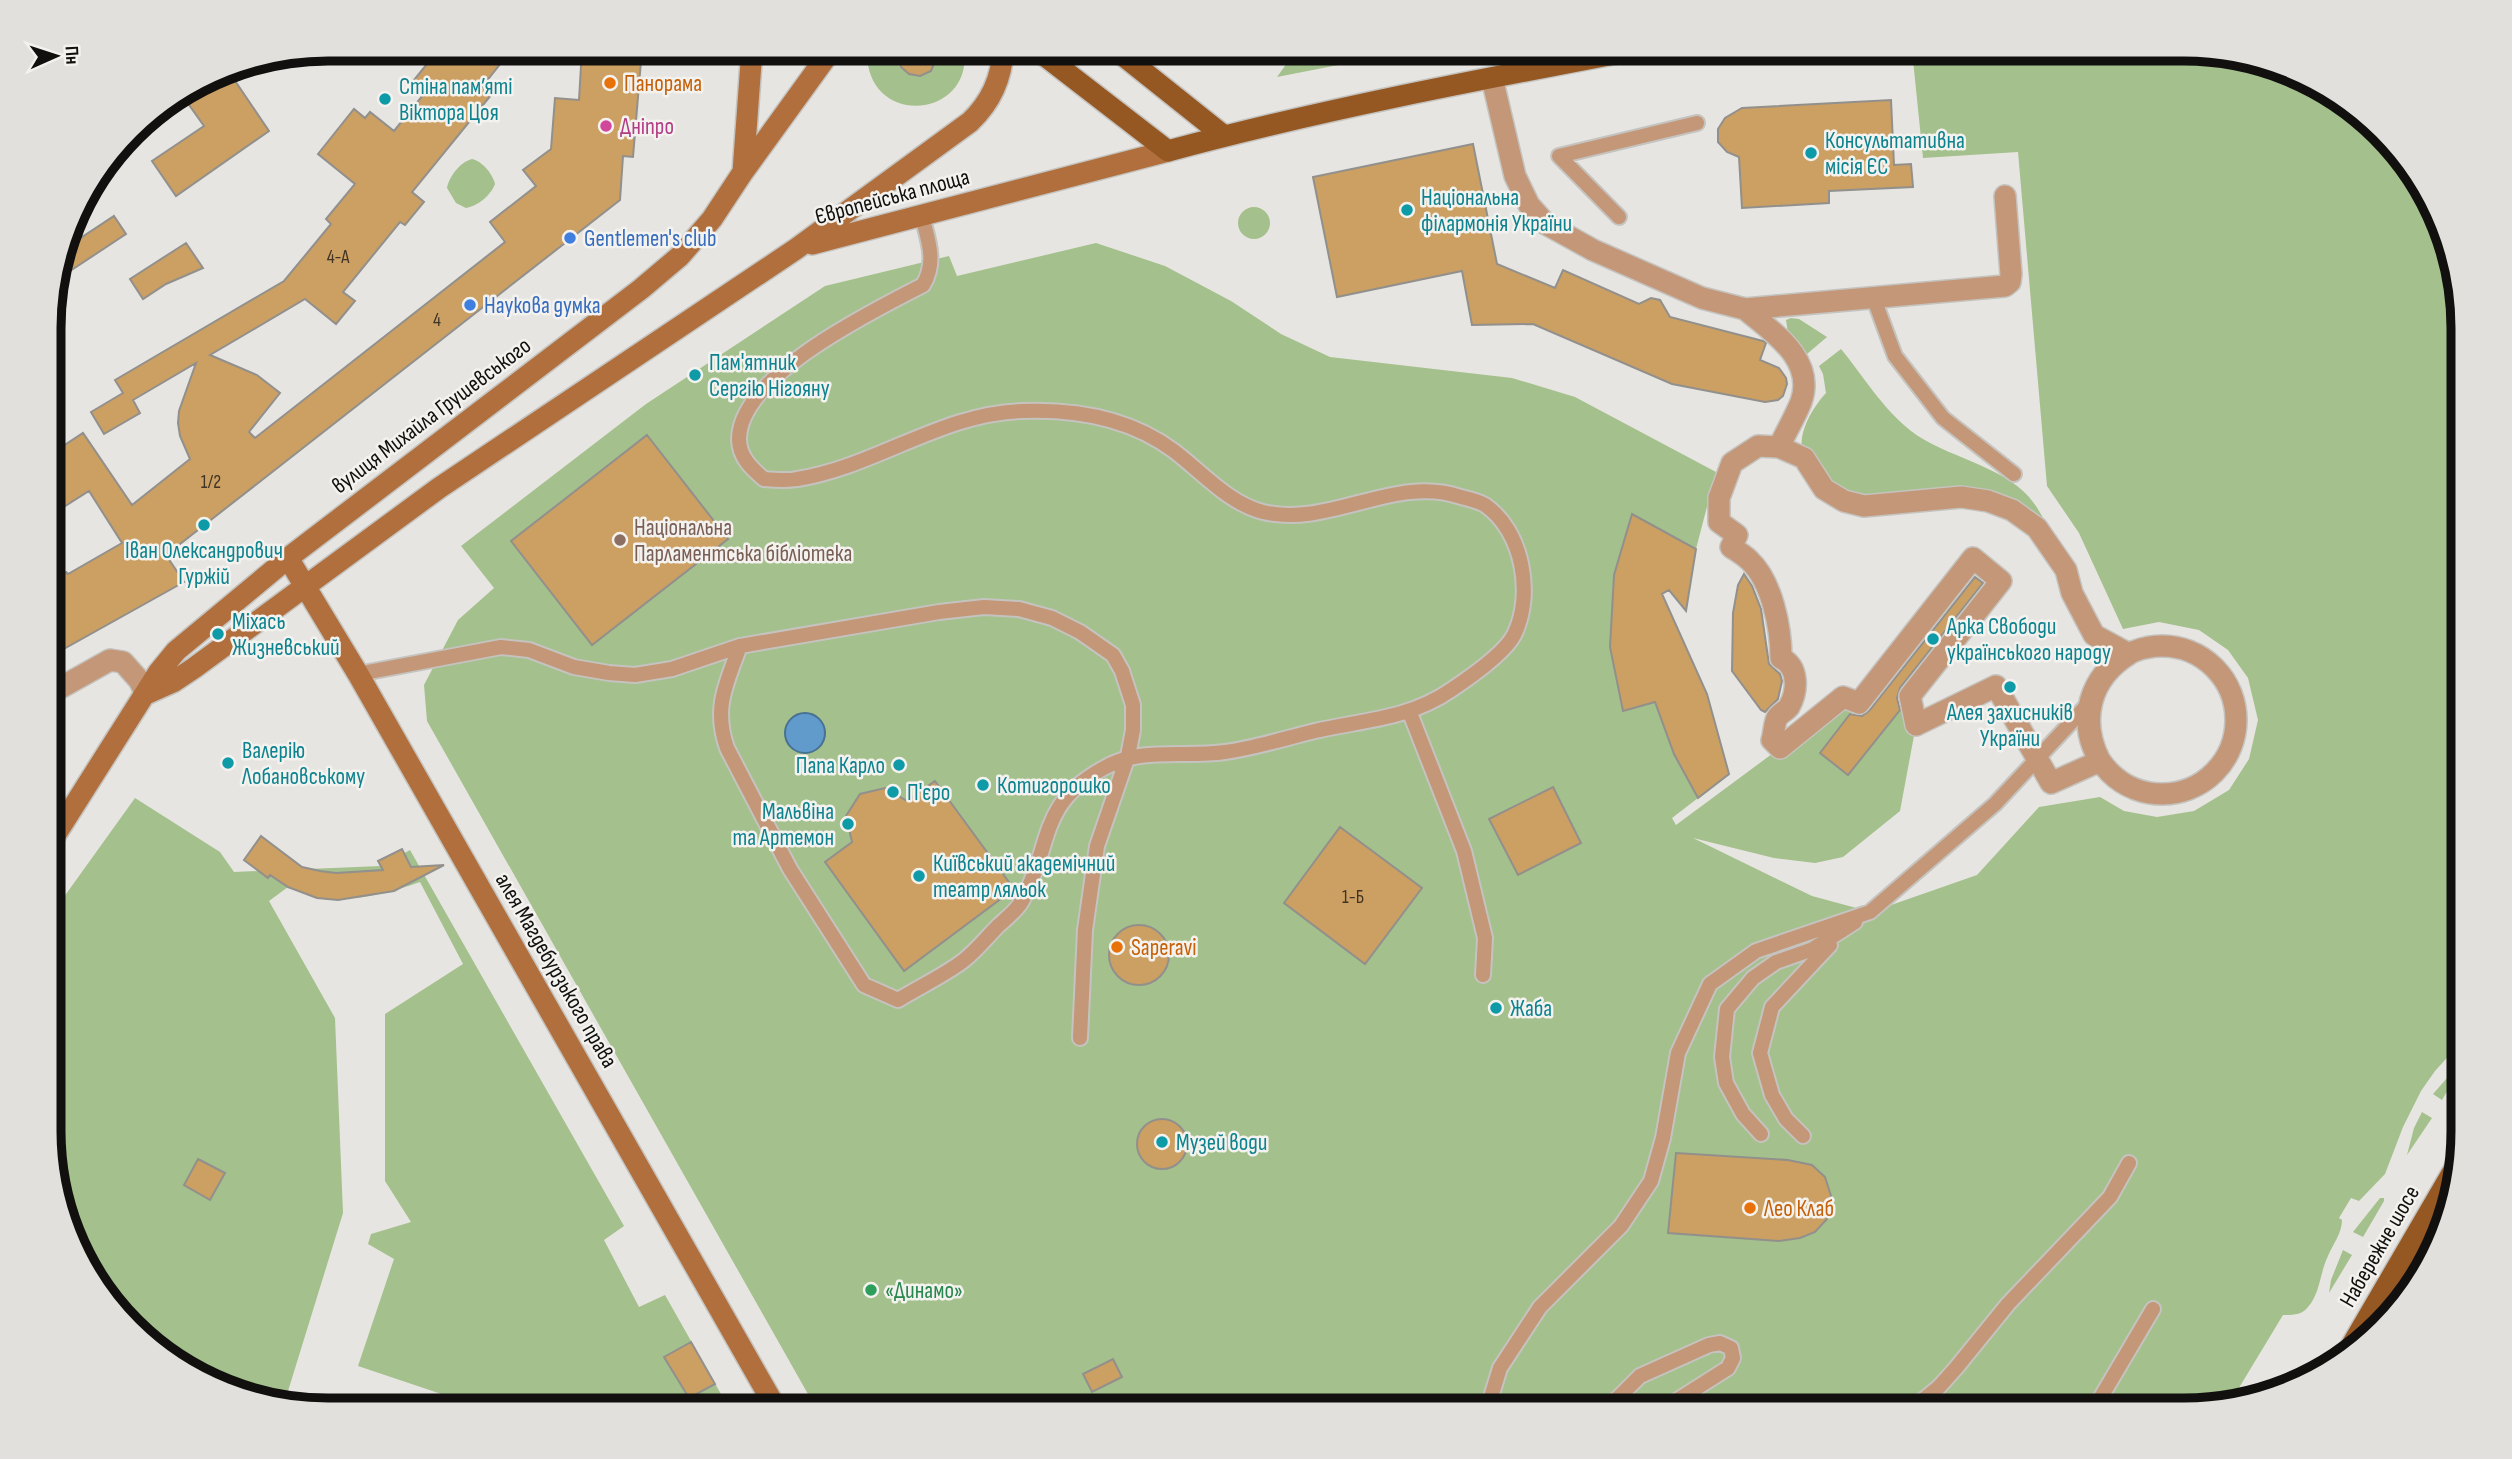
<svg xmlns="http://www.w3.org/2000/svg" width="2512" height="1459" viewBox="0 0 2512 1459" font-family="'Sofia Sans Condensed',sans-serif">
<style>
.green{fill:#a4c08c}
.water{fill:#609bcc;stroke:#487193;stroke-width:2}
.building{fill:#cc9f62;stroke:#92908c;stroke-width:2}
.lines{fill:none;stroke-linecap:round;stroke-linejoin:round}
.service-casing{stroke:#c5c3bf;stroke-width:18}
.pedestrian-casing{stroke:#c5c3bf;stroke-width:24}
.minor-casing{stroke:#c5c3bf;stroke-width:24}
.secondary-casing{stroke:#c5c3bf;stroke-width:24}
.primary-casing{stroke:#c5c3bf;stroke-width:24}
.service{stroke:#c39777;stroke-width:14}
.pedestrian{stroke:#c39777;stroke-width:21}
.minor{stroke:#c39777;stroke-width:21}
.secondary{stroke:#b06f3c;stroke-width:21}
.primary{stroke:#965823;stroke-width:21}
.food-dot{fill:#e8710a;stroke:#f4f2ee;stroke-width:2.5}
.culture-dot{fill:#0f9aa8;stroke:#f4f2ee;stroke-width:2.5}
.hotel-dot{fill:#d1479c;stroke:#f4f2ee;stroke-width:2.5}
.shop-dot{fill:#3f7fe0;stroke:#f4f2ee;stroke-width:2.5}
.education-dot{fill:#8d6e63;stroke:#f4f2ee;stroke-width:2.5}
.leisure-dot{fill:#2e9e5b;stroke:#f4f2ee;stroke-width:2.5}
.labels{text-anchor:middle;stroke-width:5;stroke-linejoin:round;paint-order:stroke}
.number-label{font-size:19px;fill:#403424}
.food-label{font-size:23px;fill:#c56008;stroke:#f4f2ee;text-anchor:start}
.culture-label{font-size:23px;fill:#0d838f;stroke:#f4f2ee;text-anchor:start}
.hotel-label{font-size:23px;fill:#b23c85;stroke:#f4f2ee;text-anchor:start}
.street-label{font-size:23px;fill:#11100f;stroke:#f4f2ee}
.shop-label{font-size:23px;fill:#366cbe;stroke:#f4f2ee;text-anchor:start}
.education-label{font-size:23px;fill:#785e54;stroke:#f4f2ee;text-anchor:start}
.leisure-label{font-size:23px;fill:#27864d;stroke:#f4f2ee;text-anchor:start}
.rim{fill:none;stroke:#11100f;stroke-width:9}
</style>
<rect width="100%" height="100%" fill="#e7e5e1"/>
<!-- green -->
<path class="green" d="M 867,49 L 964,49 C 974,120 864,129 867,49 Z
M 1325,49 L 1420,49 L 1277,77 L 1287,63 Z
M 2010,49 L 2144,49 L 2259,60 L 2324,87 L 2381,131 L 2425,188 L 2462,310 L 2462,1041 L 2435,1071 L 2421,1091 L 2403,1127 L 2385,1174 L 2359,1201 L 2351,1198 L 2339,1218 L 2342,1220 C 2342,1233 2333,1244 2328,1256 C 2320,1272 2320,1294 2308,1307 C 2302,1315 2293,1315 2283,1315 L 2231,1401 L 2201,1409 L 817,1410 L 427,721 L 424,685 L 458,620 L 494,588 L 461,546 L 646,404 L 825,286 L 949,256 L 957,276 L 1096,243 L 1165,266 L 1231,301 L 1281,334 L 1330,357 L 1512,378 L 1575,397 L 1716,472 L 1696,549 L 1633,515 L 1614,575 L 1610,647 L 1623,710 L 1655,702 L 1674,754 L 1698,798 L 1672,818 L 1676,825 L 1780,748 L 1843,697 L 1859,703 L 1820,753 L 1848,775 L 1910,696 L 1916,725 L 1900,811 L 1843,857 L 1815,863 L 1774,858 L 1693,838 L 1812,896 L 1871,912 L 1977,875 L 2039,807 L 2100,797 L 2124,811 L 2157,817 L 2194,811 L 2229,790 L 2249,759 L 2258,720 L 2248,678 L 2228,650 L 2199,630 L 2159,622 L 2123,629 L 2079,533 L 2047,486 L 2018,152 L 1923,158 L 1913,60 Z
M 472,159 C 482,161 493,174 495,184 C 491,195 478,206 466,208 L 456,203 L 447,188 C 449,177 460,162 472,159 Z
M1238 223a16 16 0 1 1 32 0a16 16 0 1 1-32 0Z
M 1791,318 L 1799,319 L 1827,337 L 1807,354 L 1788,333 L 1786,320 Z
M 1841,349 C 1864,377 1882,408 1911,431 C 1945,457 2001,465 2029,497 C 2041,511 2048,527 2055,544 L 1988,501 L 1844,501 C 1832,488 1815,475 1806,460 C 1793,439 1812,408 1826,393 L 1823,374 L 1819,366 Z
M 135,798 L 220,852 L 234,872 L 381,866 L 410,850 L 624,1226 L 604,1240 L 639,1307 L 665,1295 L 730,1410 L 489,1410 L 358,1366 L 394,1259 L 368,1244 L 371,1234 L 411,1222 L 385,1181 L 385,1014 L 463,964 L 420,882 C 374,898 335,907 288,887 L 269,901 L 335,1018 L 343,1213 L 284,1404 L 256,1400 L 188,1372 L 96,1285 L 51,1167 L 51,915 Z
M 2462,1061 L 2462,1066 L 2442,1100 L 2433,1094 Z
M 2422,1112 L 2432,1118 L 2407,1155 L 2414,1128 Z
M 2380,1198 L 2384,1198 L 2384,1201 L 2363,1237 L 2353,1232 Z
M 2343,1250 L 2352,1255 L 2329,1293 L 2331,1280 Z"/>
<!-- water -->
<path class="water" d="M785 733a20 20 0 1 1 40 0a20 20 0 1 1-40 0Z"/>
<!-- building -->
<path class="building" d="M 405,49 L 512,49 L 482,87 L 492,94 L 412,192 L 424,202 L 405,225 L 400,222 L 343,292 L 355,301 L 336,324 L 305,299 L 210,355 L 257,375 L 280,393 L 249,432 L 255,438 L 505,242 L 490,222 L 536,186 L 523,170 L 551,149 L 555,98 L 579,100 L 582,49 L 642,49 L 633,157 L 623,156 L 620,200 L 166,555 L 184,582 L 51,656 L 51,580 L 66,572 L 68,574 L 122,543 L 89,491 L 51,515 L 51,454 L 83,433 L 132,505 L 190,459 L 180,436 L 178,423 L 179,411 L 196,363 L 133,400 L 140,413 L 104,434 L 91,412 L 123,393 L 115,380 L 284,281 L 331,224 L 326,219 L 355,184 L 318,154 L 354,109 L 365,118 L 370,112 L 394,131 L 428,89 L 414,80 L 427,64 Z
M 899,49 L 940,49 L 931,71 L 920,76 L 909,74 L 901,67 Z
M 227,69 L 269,131 L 176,196 L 152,161 L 204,126 L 182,95 Z
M 1891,100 L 1894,165 L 1911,164 L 1913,187 L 1829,191 L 1829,203 L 1742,208 L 1739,157 L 1727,152 L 1718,142 L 1718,129 L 1725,118 L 1742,108 Z
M 1473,144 L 1497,264 L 1555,288 L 1563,270 L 1639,304 L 1651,298 L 1660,300 L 1670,317 L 1763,341 L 1766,343 L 1760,360 L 1779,368 L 1786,378 L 1787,384 L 1783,396 L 1778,400 L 1765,402 L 1672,384 L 1533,324 L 1472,325 L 1462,271 L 1337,297 L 1313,177 Z
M 114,216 L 126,234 L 55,281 L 73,222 L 82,237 Z
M 186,243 L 203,268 L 166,284 L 143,299 L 130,279 Z
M 647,435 L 728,539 L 592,645 L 511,541 Z
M 1632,514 L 1696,549 L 1686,611 L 1669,590 L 1662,594 L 1707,694 L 1729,774 L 1698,798 L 1674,754 L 1655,702 L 1623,711 L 1610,647 L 1614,575 Z
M 1744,574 L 1752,586 L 1761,609 L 1769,664 L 1780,674 L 1782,681 L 1778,699 L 1765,712 L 1761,710 L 1732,671 L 1733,613 L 1738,585 Z
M 1975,577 L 1983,583 L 1900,688 L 1897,698 L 1900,710 L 1848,775 L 1820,753 L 1850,714 L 1862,716 L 1869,711 Z
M 935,781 L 1014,889 L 904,971 L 825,862 L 852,842 L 846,816 L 860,794 L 885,788 L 907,801 Z
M 1553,787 L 1581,843 L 1518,875 L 1489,819 Z
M 1340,827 L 1422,888 L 1365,964 L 1284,903 Z
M 261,836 L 302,867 L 320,871 L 336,873 L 383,870 L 378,861 L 402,849 L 411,867 L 444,865 L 394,891 L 338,900 L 317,898 L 288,887 L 270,875 L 268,878 L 244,860 Z
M1109 955a30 30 0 1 1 60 0a30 30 0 1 1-60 0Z
M1137 1144a25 25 0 1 1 50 0a25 25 0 1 1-50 0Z
M 1676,1153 L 1788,1160 L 1812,1165 L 1825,1177 L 1831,1196 L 1827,1219 L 1815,1232 L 1800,1238 L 1779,1241 L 1668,1233 Z
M 198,1159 L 225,1173 L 210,1200 L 184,1185 Z
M 691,1342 L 715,1384 L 689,1398 L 664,1357 Z
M 1113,1359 L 1122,1377 L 1092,1392 L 1083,1374 Z"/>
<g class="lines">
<!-- service casing -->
<g class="service-casing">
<path id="service" d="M 1619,217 L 1559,156 L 1697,123
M 1874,299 L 1895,356 L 1943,418 L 2014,474
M 740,646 C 726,684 713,708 727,748 L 790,869 L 864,985 L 898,1000 C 919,987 943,976 963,961 C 976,951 987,937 999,925 C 1007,918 1017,910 1022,901 C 1053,844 1037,806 1102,769 C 1141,746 1182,758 1225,752 C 1255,748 1286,738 1315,731 C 1363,720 1409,719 1451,690 C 1469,678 1504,654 1514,635 C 1534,595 1523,531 1485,505 C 1478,501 1469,499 1461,497 C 1395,474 1330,528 1263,512 C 1228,503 1202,472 1174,451 C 1130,418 1075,409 1022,411 C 942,413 875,467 797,479 C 787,481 775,480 764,479 C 752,469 739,457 739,439 C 740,375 873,311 923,285 C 937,262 928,240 922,216
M 358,674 L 501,647 L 529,650 L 574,667 L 609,673 L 635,675 L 672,669 L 740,646 L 939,612 L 984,607 L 1019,609 L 1052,618 L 1080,632 L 1113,655 L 1122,671 L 1133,705 L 1133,730 L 1128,756 L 1097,846 L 1085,930 L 1080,1038
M 1410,713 L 1464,851 L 1485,938 L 1483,975
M 1761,1134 L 1743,1114 L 1726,1083 L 1722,1057 L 1727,1009 L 1753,978 L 1776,962 L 1813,949 L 1855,922
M 1803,1136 L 1786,1119 L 1772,1095 L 1760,1053 L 1772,1007 L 1830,945
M 2094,1409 L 2153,1309
M 1487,1410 L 1500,1368 L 1540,1307 L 1621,1226 L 1651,1181 L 1663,1138 L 1678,1053 L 1710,984 L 1756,951 L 1870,912 L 1995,804 L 2091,701
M 1606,1410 L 1640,1376 L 1709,1345 L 1720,1343 L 1731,1348 L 1733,1358 L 1728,1368 L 1662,1410
M 1911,1410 L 1939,1387 L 1956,1368 L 2008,1304 L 2110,1197 L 2129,1163"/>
</g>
<!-- pedestrian casing -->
<g class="pedestrian-casing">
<path id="pedestrian" d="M 1758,446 L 1779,447 L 1804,458 L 1824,489 L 1844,501 L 1864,506 L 1961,497 L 1988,501 L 2012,510 L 2037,528 L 2066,570 L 2072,593 L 2094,635 L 2129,654 C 2090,678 2079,720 2100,761 L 2051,783 L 1996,686 L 1916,725 L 1910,696 L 2001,581 L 1973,558 L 1859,703 L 1843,697 L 1780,748 L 1772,740 C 1774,734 1774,724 1777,718 C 1780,713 1786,711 1789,707 C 1798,691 1799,667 1781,658 C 1781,628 1772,581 1749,560 C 1744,555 1737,551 1731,547 L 1737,535 L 1719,522 L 1719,498 L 1732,463 Z
M2088 720a74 74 0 1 1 148 0a74 74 0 1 1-148 0Z"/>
</g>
<!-- minor casing -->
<g class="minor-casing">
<path id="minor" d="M 1492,78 L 1515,176 L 1529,205 L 1546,224 L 1593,250 L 1702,298 L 1745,309 L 2005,286 L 2010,282 L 2011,274 L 2005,196
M 1745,309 C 1772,332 1816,359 1801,402 C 1795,417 1786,432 1779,447
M 51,693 L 110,660 L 123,662 L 139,680 L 146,694"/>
</g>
<!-- secondary casing -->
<g class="secondary-casing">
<path id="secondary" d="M 743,172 L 752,49
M 812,244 L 1168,151
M 288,558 L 358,674 L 777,1410
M 146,694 L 173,682 L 194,668 L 439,488 L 796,249 L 970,122 C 991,102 1002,78 1003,49
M 51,842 L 158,673 L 176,651 L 288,558 L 641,289 L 680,256 L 712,219 L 743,172 L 832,49"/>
</g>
<!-- primary casing -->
<g class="primary-casing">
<path id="primary" d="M 1036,49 L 1168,151 C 1323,109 1482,79 1640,49
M 1115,49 L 1224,136
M 2346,1355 L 2458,1163"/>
</g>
<!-- service -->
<use href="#service" class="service"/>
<!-- pedestrian -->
<use href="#pedestrian" class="pedestrian"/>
<!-- minor -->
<use href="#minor" class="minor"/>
<!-- secondary -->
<use href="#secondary" class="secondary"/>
<!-- primary -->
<use href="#primary" class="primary"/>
</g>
<!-- markers -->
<g class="food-dot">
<circle cx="610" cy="83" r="7"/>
<circle cx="1117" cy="947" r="7"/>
<circle cx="1750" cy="1208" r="7"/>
</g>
<g class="culture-dot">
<circle cx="385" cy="99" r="7"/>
<circle cx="1811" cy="153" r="7"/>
<circle cx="1407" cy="210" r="7"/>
<circle cx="695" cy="375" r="7"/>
<circle cx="204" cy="525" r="7"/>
<circle cx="218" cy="634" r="7"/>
<circle cx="1933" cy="639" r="7"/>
<circle cx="2010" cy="687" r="7"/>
<circle cx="228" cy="763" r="7"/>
<circle cx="899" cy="765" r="7"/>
<circle cx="983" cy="785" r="7"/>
<circle cx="893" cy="792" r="7"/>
<circle cx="848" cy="824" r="7"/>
<circle cx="919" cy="876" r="7"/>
<circle cx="1496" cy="1008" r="7"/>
<circle cx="1162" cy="1142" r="7"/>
</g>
<circle class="hotel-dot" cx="606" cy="126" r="7"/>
<g class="shop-dot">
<circle cx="570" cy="238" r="7"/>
<circle cx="470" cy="305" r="7"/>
</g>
<circle class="education-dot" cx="620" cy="540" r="7"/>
<circle class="leisure-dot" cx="871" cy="1290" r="7"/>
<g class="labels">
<!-- number labels -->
<g class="number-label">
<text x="338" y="263">4-А</text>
<text x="437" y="326">4</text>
<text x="211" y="488">1/2</text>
<text x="1353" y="903">1-Б</text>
</g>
<!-- food labels -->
<g class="food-label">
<text x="624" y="91">Панорама</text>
<text x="1131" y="955">Saperavi</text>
<text x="1764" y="1216">Лео Клаб</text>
</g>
<!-- culture labels -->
<g class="culture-label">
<text x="399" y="94">Стіна пам’яті<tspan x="399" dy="26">Віктора Цоя</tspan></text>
<text x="1825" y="148">Консультативна<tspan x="1825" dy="26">місія ЄС</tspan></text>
<text x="1421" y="205">Національна<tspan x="1421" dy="26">філармонія України</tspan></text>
<text x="709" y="370">Пам'ятник<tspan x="709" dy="26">Сергію Нігояну</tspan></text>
<text x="204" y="558" text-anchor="middle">Іван Олександрович<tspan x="204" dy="26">Гуржій</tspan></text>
<text x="232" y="629">Міхась<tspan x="232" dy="26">Жизневський</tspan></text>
<text x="1947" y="634">Арка Свободи<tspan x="1947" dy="26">українського народу</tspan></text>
<text x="2010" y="720" text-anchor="middle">Алея захисників<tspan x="2010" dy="26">України</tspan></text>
<text x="242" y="758">Валерію<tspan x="242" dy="26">Лобановському</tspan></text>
<text x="885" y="773" text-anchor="end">Папа Карло</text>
<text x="997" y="793">Котигорошко</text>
<text x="907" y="800">П'єро</text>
<text x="834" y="819" text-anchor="end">Мальвіна<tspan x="834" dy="26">та Артемон</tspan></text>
<text x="933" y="871">Київський академічний<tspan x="933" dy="26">театр ляльок</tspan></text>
<text x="1510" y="1016">Жаба</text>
<text x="1176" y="1150">Музей води</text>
</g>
<!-- hotel labels -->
<g class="hotel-label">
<text x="620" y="134">Дніпро</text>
</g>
<!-- street labels -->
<g class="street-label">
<text transform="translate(892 196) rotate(-15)" y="8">Європейська площа</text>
<text transform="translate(431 415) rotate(-37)" y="8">вулиця Михайла Грушевського</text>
<text transform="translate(557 970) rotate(60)" y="8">алея Магдебурзького права</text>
<text transform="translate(2379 1246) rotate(-60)" y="8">Набережне шосе</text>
</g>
<!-- shop labels -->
<g class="shop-label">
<text x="584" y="246">Gentlemen's club</text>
<text x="484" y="313">Наукова думка</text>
</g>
<!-- education labels -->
<g class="education-label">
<text x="634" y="535">Національна<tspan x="634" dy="26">Парламентська бібліотека</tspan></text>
</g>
<!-- leisure labels -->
<g class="leisure-label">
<text x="885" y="1298">«Динамо»</text>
</g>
</g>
<!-- crop -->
<path d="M0 0H2512V1459H0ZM328 61H2184A267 267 0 0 1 2451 328V1131A267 267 0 0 1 2184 1398H328A267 267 0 0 1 61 1131V328A267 267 0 0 1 328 61Z" fill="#e2e0dc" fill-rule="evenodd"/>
<path class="rim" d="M328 61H2184A267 267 0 0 1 2451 328V1131A267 267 0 0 1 2184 1398H328A267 267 0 0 1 61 1131V328A267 267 0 0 1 328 61Z"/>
<!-- north arrow -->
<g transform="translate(56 56) rotate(87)" stroke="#f4f2ee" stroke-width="5" paint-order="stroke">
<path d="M0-5L12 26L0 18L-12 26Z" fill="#11100f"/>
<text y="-10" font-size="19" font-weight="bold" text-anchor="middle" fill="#11100f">Пн</text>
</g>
</svg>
